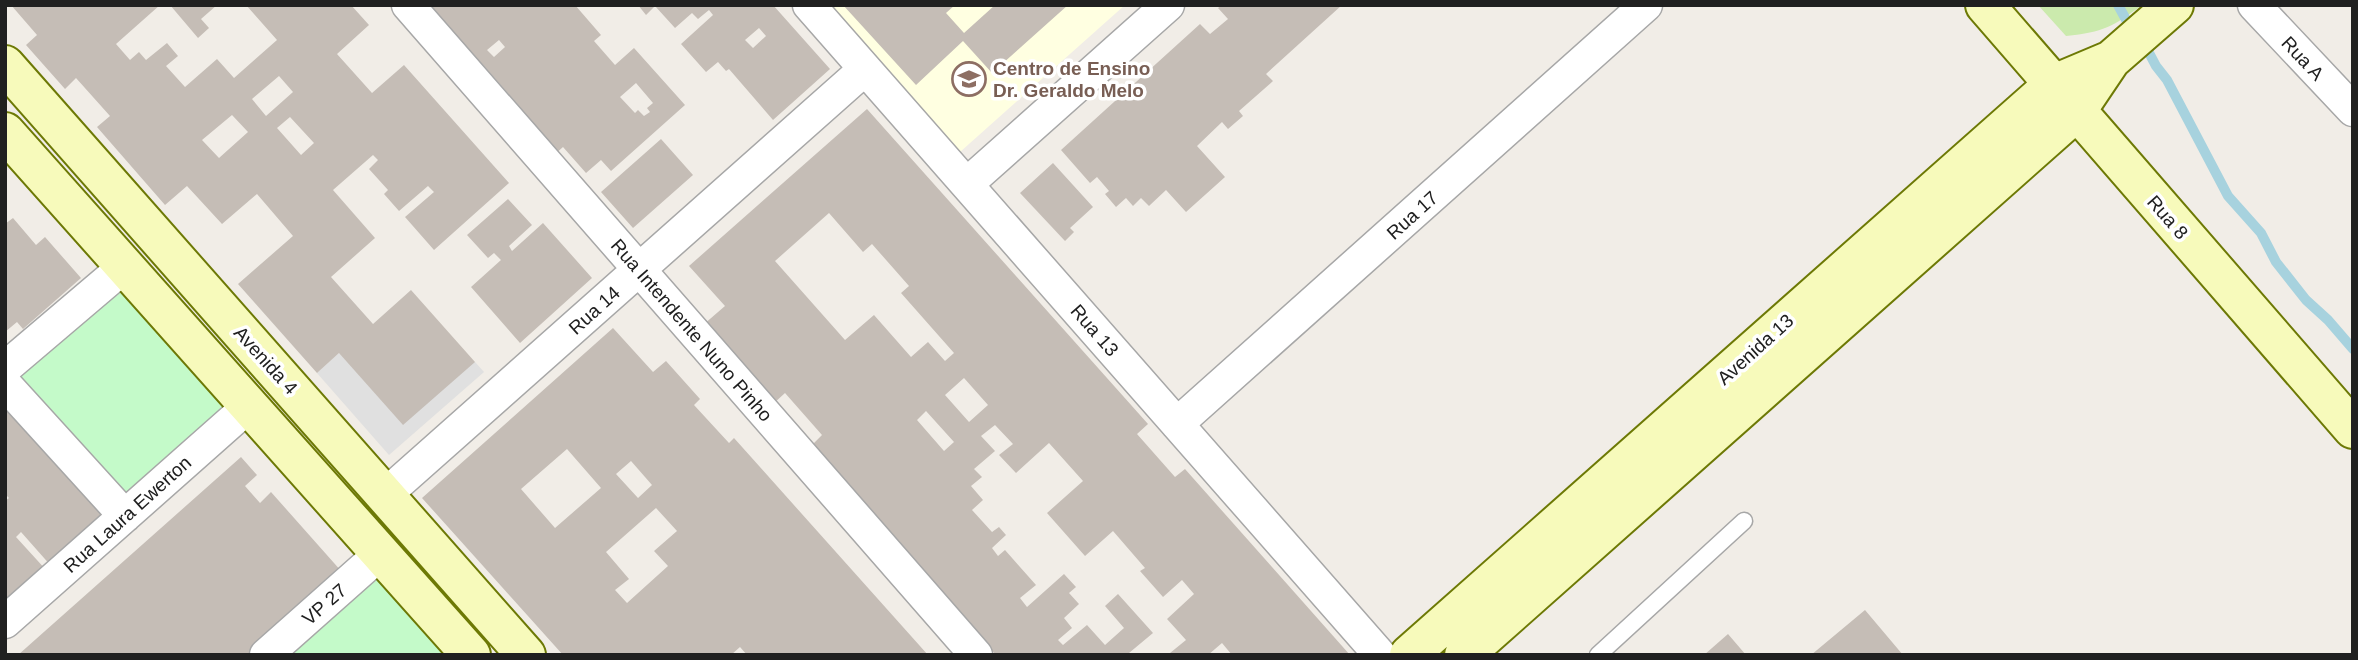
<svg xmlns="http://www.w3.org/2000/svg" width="2358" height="660" viewBox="0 0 2358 660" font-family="Helvetica,sans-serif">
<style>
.education{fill:#ffffe1}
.grass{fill:#cbeaad}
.park{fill:#c4fac9}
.parking{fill:#e0e0e0}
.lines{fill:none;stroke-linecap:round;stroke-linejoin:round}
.stream{stroke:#a7d2de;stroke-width:10}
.building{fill:#c5bdb6;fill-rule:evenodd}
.lane-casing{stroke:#a7a7a7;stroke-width:19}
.street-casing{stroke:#a7a7a7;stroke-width:35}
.secondary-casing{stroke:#6d7905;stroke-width:42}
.lane{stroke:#fff;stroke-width:16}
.street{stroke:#fff;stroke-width:32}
.secondary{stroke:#f7fabb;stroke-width:38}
.labels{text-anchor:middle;stroke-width:7;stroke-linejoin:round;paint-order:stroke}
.street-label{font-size:19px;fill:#202020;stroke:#fff}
.education-label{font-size:19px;font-weight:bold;fill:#785e54;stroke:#fff;text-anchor:start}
</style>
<rect width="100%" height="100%" fill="#f1ede7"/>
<!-- education -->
<path class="education" d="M 830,5 L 1125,5 L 960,152 Z"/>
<!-- grass -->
<path class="grass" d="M 2038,5 L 2142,5 C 2112,27 2104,32 2066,36 Z"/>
<!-- park -->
<path class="park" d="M 119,281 L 232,408 L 123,502 L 11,375 Z
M 381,568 L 458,655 L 294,655 L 291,652 Z"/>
<!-- parking -->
<path class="parking" d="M 339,353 L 475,362 L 484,372 L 389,455 L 317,373 Z"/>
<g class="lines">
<!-- stream -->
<path class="stream" d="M 2118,5 L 2135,36 L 2147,49 L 2156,66 L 2167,80 L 2228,196 L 2261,233 L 2276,262 L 2306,300 L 2328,320 L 2353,349"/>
</g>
<!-- building -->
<path class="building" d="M 11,5 L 160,5 L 116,44 L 130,60 L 139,52 L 146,60 L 167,43 L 178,56 L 166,66 L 185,87 L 217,59 L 234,78 L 277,40 L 246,5 L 351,5 L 369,25 L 337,54 L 372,93 L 404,65 L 509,183 L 434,250 L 405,217 L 434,192 L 428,186 L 399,211 L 384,194 L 388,190 L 369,169 L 378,160 L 373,155 L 333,190 L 375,238 L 331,277 L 373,324 L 411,290 L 475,362 L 403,425 L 339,353 L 317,373 L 238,284 L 293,236 L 257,194 L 222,224 L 187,186 L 165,205 L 97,127 L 110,116 L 76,78 L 65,89 L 26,45 L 37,35 ZM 279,76 L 293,92 L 266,116 L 252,99 ZM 232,115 L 248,132 L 219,158 L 202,140 ZM 290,117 L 314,143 L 301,155 L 277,128 Z
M 170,5 L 217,5 L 201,19 L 209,28 L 198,38 Z
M 415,5 L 575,5 L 601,35 L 594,41 L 615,65 L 634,48 L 685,105 L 611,171 L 601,160 L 586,173 L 563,147 L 553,156 L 513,111 L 519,106 L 483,65 L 475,73 ZM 499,40 L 505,47 L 494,57 L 487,50 ZM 636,83 L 653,103 L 647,108 L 650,112 L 644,116 L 638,110 L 635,113 L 620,97 Z
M 638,5 L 773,5 L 830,69 L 773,120 L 729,69 L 726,71 L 718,62 L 706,72 L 681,44 L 713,15 L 709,10 L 698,19 L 692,13 L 675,28 L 655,6 L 646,15 ZM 759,28 L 766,36 L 753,48 L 745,40 Z
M 843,5 L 955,5 L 946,13 L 964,33 L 995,5 L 1068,5 L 992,73 L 963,41 L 916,85 Z
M 1222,5 L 1342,5 L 1266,74 L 1273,81 L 1239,111 L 1243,116 L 1228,129 L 1222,122 L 1197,146 L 1225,177 L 1186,212 L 1166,190 L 1149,206 L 1141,198 L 1133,206 L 1126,198 L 1116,207 L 1105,194 L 1109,191 L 1097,177 L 1090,183 L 1061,150 L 1200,24 L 1210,34 L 1228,19 L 1218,8 Z
M 867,109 L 1148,424 L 1137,434 L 1175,477 L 1185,469 L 1350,655 L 1232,655 L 1222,643 L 1208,655 L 1172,655 L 1170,653 L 1186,640 L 1167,619 L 1194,594 L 1182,580 L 1163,597 L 1140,571 L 1145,568 L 1113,531 L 1085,556 L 1047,513 L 1083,481 L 1049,443 L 1016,473 L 999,455 L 1013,444 L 995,425 L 981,436 L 995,451 L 974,469 L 982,477 L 971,486 L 983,500 L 972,510 L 992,532 L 999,527 L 1006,535 L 992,548 L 998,556 L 1005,550 L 1036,585 L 1020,598 L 1027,607 L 1064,574 L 1076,587 L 1069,593 L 1079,604 L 1064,618 L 1072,628 L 1058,640 L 1063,645 L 1087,625 L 1105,645 L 1124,628 L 1105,606 L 1118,594 L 1153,633 L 1129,653 L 1130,655 L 996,655 L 811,446 L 822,435 L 785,393 L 773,404 L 703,325 L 725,306 L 689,266 ZM 829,213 L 863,252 L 872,244 L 909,286 L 901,293 L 954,353 L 945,361 L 928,342 L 911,357 L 874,315 L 845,340 L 775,261 ZM 964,378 L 988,405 L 969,422 L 945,395 ZM 926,411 L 954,442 L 944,451 L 917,420 Z
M 661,139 L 693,175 L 633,228 L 601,192 Z
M 1053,163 L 1093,207 L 1070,228 L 1074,232 L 1065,241 L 1020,193 Z
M 508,199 L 532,225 L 509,246 L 512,251 L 543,223 L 592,278 L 520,343 L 471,287 L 501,260 L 494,253 L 488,258 L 467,235 Z
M 13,218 L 36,245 L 45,237 L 81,278 L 23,329 L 17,322 L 5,332 L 5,224 Z
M 613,328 L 653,372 L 666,361 L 700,399 L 694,405 L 729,443 L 734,438 L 928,655 L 747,655 L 740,647 L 731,655 L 563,655 L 422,498 ZM 567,449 L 601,488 L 555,528 L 521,489 ZM 631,461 L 652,485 L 638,498 L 616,474 ZM 656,508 L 677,531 L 654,551 L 668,566 L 627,603 L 615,590 L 629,579 L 606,552 Z
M 5,407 L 106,518 L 52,567 L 21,532 L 16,537 L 47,571 L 5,608 L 5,501 L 9,498 L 5,494 Z
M 241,457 L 257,475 L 245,486 L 260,503 L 271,492 L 342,572 L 248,655 L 18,655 Z
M 1865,610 L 1903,655 L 1811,655 Z
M 1728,634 L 1746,655 L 1704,655 Z"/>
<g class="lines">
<!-- lane casing -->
<g class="lane-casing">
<path id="lane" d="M 1598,655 L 1744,521"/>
</g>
<!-- street casing -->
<g class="street-casing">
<path id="street" d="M 408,5 L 976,655
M 809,5 L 1380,655
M 2254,5 L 2353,110
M 967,184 L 1168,5
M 5,368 L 125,266
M 5,384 L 125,516
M 1177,424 L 1646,5
M 385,495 L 865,69
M 5,622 L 250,405
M 266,655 L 381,553"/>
</g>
<!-- secondary casing -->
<g class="secondary-casing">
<path id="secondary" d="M 1985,5 L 2353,429
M 5,65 L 526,655
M 5,132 L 471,655
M 1409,655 L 2054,84 L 2111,60
M 1464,655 L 2076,112 L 2111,60 L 2174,5"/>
</g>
<!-- lane -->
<use href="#lane" class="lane"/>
<!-- street -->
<use href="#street" class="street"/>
<!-- secondary -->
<use href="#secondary" class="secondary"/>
</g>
<!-- icons -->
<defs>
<g id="school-ring" transform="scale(1.75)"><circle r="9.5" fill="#fff" stroke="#8d6e63" stroke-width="1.5"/><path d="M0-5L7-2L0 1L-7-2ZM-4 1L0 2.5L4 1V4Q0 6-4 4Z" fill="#8d6e63"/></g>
</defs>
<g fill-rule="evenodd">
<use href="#school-ring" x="969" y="79"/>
</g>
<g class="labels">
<!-- street labels -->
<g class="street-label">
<text transform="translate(2303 58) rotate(47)" y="7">Rua A</text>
<text transform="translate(1412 215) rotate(-42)" y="7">Rua 17</text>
<text transform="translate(2168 217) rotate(49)" y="7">Rua 8</text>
<text transform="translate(594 310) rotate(-42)" y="7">Rua 14</text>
<text transform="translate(692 330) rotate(49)" y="7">Rua Intendente Nuno Pinho</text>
<text transform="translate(1095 330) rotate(49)" y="7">Rua 13</text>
<text transform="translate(1755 349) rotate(-42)" y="7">Avenida 13</text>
<text transform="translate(266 360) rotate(48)" y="7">Avenida 4</text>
<text transform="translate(127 514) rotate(-42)" y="7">Rua Laura Ewerton</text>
<text transform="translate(324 604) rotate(-41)" y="7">VP 27</text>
</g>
<!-- education labels -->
<g class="education-label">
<text x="993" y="75">Centro de Ensino<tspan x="993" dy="22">Dr. Geraldo Melo</tspan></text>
</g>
</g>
<!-- border -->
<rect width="2358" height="660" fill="none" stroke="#202020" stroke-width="14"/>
</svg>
